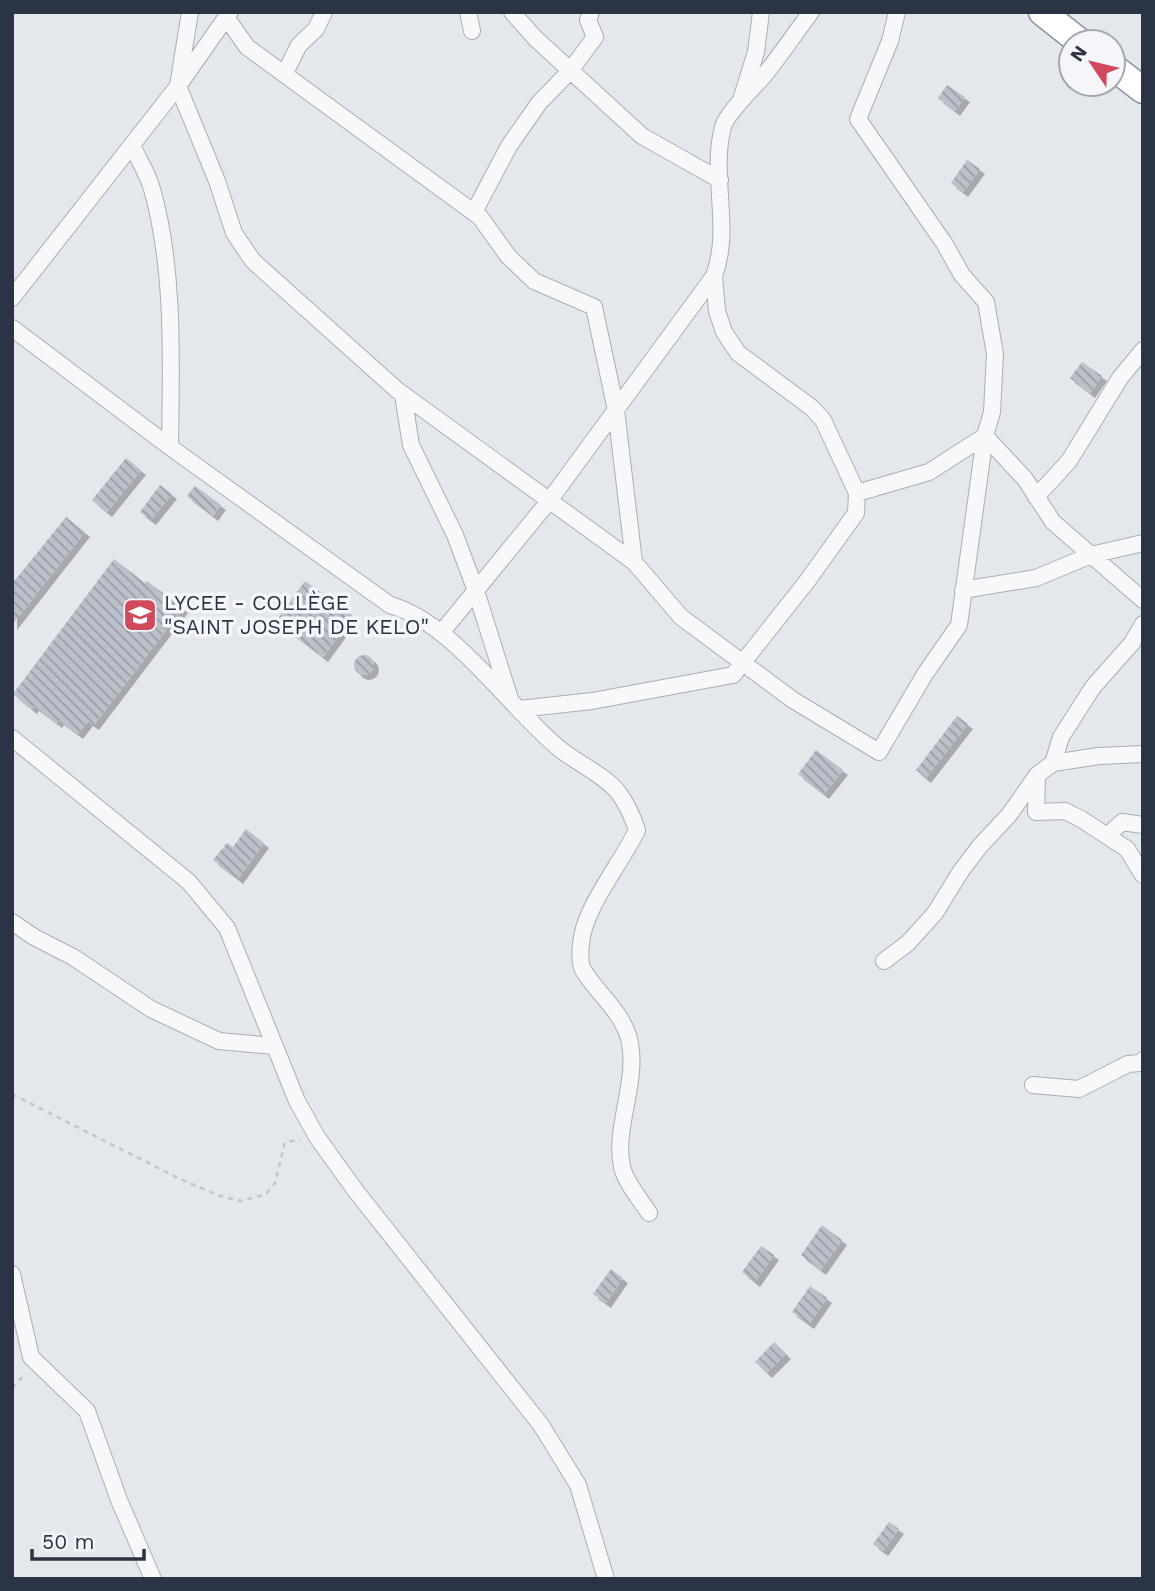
<svg xmlns="http://www.w3.org/2000/svg" width="1155" height="1591" viewBox="0 0 1155 1591" font-family="'Work Sans',sans-serif">
<style>
.building{fill:url(#building-back-hatch);filter:url(#shadow)}
.lines{fill:none;stroke-linecap:round;stroke-linejoin:round}
.minor-casing{stroke:#a9aeb7;stroke-width:18}
.trunk-casing{stroke:#8b94a3;stroke-width:29}
.path{stroke:#c2c5cb;stroke-width:2.5;stroke-dasharray:5 5;stroke-linecap:butt}
.minor{stroke:#f7f8fa;stroke-width:16}
.trunk{stroke:#fff;stroke-width:26}
.labels{text-anchor:middle;stroke-width:7;stroke-linejoin:round;paint-order:stroke}
.poi-label{font-size:21px;fill:#2b3445;stroke:#f4f6f9;text-anchor:start}
</style>
<defs>
<pattern id="building-back-hatch" width="6" height="6" patternUnits="userSpaceOnUse" patternTransform="scale(1.75)"><rect width="6" height="6" fill="#bbc0ca"/><path d="M-1 5l2 2M0 0l6 6M5-1l2 2" fill="none" stroke="#989da6"/></pattern>
<filter id="shadow"><feDropShadow dx="5" dy="5" stdDeviation="0" flood-color="#0004"/></filter>
</defs>
<rect width="100%" height="100%" fill="#e4e7ec"/>
<!-- building -->
<path class="building" d="M 947,85 L 965,97 L 955,111 L 938,98 Z
M 967,160 L 980,169 L 963,192 L 951,183 Z
M 1082,362 L 1102,376 L 1090,393 L 1070,378 Z
M 126,458 L 141,470 L 107,512 L 92,500 Z
M 160,485 L 172,494 L 151,520 L 140,512 Z
M 195,486 L 221,505 L 213,516 L 187,496 Z
M 66,517 L 85,532 L 12,625 L 12,584 Z
M 114,559 L 145,583 L 147,581 L 183,608 L 94,725 L 88,721 L 78,734 L 59,720 L 57,723 L 34,706 L 32,709 L 13,694 Z
M 305,581 L 353,616 L 323,657 L 276,621 Z
M354 665a10 10 0 1 1 20 0a10 10 0 1 1-20 0Z
M 957,716 L 968,724 L 926,778 L 916,770 Z
M 816,750 L 843,770 L 824,794 L 798,774 Z
M 246,829 L 264,843 L 238,879 L 213,860 L 227,843 L 233,847 Z
M 822,1225 L 842,1240 L 821,1270 L 801,1255 Z
M 761,1246 L 774,1255 L 755,1282 L 742,1272 Z
M 611,1269 L 623,1278 L 606,1303 L 593,1294 Z
M 810,1286 L 827,1298 L 809,1324 L 792,1312 Z
M 774,1342 L 786,1354 L 767,1373 L 755,1362 Z
M 889,1522 L 899,1529 L 883,1551 L 873,1544 Z"/>
<g class="lines">
<!-- minor casing -->
<g class="minor-casing">
<path id="minor" d="M 190,12 L 178,86 L 217,181 L 234,233 L 253,261 L 397,390 L 634,562 L 616,410 L 594,307 L 534,281 L 508,256 L 480,217 L 247,47 L 226,17
M 468,12 L 472,31
M 512,12 L 535,38 L 642,136 L 720,180
M 897,12 L 890,41 L 858,119 L 944,243 L 962,275 L 986,302 L 995,354 L 992,412 L 985,436 L 1025,479 L 1053,522 L 1143,600
M 285,73 L 299,45 L 316,29 L 324,12
M 742,97 L 756,52 L 761,12
M 132,145 C 138,159 148,174 152,189 C 175,270 171,364 170,447
M 474,212 L 509,146 L 539,103 L 570,71 L 595,37 L 588,20 L 591,12
M 12,298 L 178,86 L 230,12
M 12,328 L 170,447 L 390,605 C 454,623 509,708 561,750 C 579,764 604,775 618,792 C 627,804 632,815 637,830 C 621,864 583,909 581,944 C 580,951 580,964 583,970 C 597,993 619,1009 628,1035 C 641,1078 613,1126 622,1167 C 626,1183 640,1199 649,1213
M 403,395 L 411,445 L 455,535 L 476,591 L 510,699
M 857,493 L 929,472 L 985,436
M 1036,497 L 1069,461 L 1120,378 L 1143,350
M 634,562 L 681,617 L 793,700 L 879,752 L 925,674 L 959,625 L 985,436
M 963,590 L 1036,578 L 1091,555 L 1143,543
M 441,633 L 549,501 L 714,276 C 732,228 710,176 723,127 C 726,113 756,86 766,73 C 782,53 796,32 811,12
M 519,709 L 592,701 L 733,675 L 808,580 L 856,513 L 857,493 L 823,420 L 812,408 L 738,353 L 724,332 L 717,311 L 714,276
M 12,738 L 189,882 L 227,928 L 297,1101 L 317,1137 L 355,1190 L 541,1425 L 578,1485 L 606,1579
M 1053,763 L 1099,756 L 1143,754
M 1037,775 L 1036,812 L 1065,811 L 1081,819 L 1127,849 L 1143,875
M 1107,836 L 1122,822 L 1143,825
M 12,922 L 34,937 L 73,957 L 151,1009 L 219,1041 L 274,1046
M 884,961 L 908,943 L 935,913 L 961,871 L 980,846 L 1009,815 L 1037,775 L 1053,763 L 1061,737 L 1093,687 L 1132,643 L 1143,624
M 1033,1085 L 1079,1089 L 1128,1064 L 1140,1063 L 1143,1060
M 12,1274 L 31,1357 L 87,1411 L 119,1500 L 153,1579"/>
</g>
<!-- trunk casing -->
<g class="trunk-casing">
<path id="trunk" d="M 1042,12 L 1080,42
M 1113,67 L 1143,90"/>
</g>
<!-- path -->
<path class="path" d="M 12,1094 L 180,1179 L 220,1196 L 241,1201 L 266,1194 L 275,1183 L 285,1142 L 300,1140
M 12,1388 L 26,1373"/>
<!-- minor -->
<use href="#minor" class="minor"/>
<!-- trunk -->
<use href="#trunk" class="trunk"/>
</g>
<!-- icons -->
<defs>
<g id="school-square" transform="scale(1.75)"><rect x="-9" y="-9" width="18" height="18" rx="4" fill="#d1495b" stroke="#f4f6f9"/><path d="M0-5L7-2L0 1L-7-2ZM-4 1L0 2.5L4 1V4Q0 6-4 4Z" fill="#fff"/></g>
</defs>
<g fill-rule="evenodd">
<use href="#school-square" x="140" y="615"/>
</g>
<g class="labels">
<!-- poi labels -->
<g class="poi-label">
<text x="164" y="610">LYCEE - COLLÈGE<tspan x="164" dy="24">"SAINT JOSEPH DE KELO"</tspan></text>
</g>
</g>
<!-- border -->
<rect width="1155" height="1591" fill="none" stroke="#2b3445" stroke-width="28"/>
<!-- north arrow -->
<g transform="translate(1092 63) rotate(305)"><circle r="33" fill="#f4f6f9" stroke="#a4a8b1" stroke-width="2"/>
<path d="M0-5L12 26L0 18L-12 26Z" fill="#d1495b"/>
<text y="-10" font-size="19" font-weight="bold" text-anchor="middle" fill="#2b3445">N</text>
</g>
<!-- scale -->
<path d="M32 1549v10h112v-10" fill="none" stroke="#2b3445" stroke-width="3.5"/>
<text x="42" y="1549" font-size="21" fill="#2b3445" stroke="#f4f6f9" stroke-width="5" paint-order="stroke">50 m</text>
</svg>
